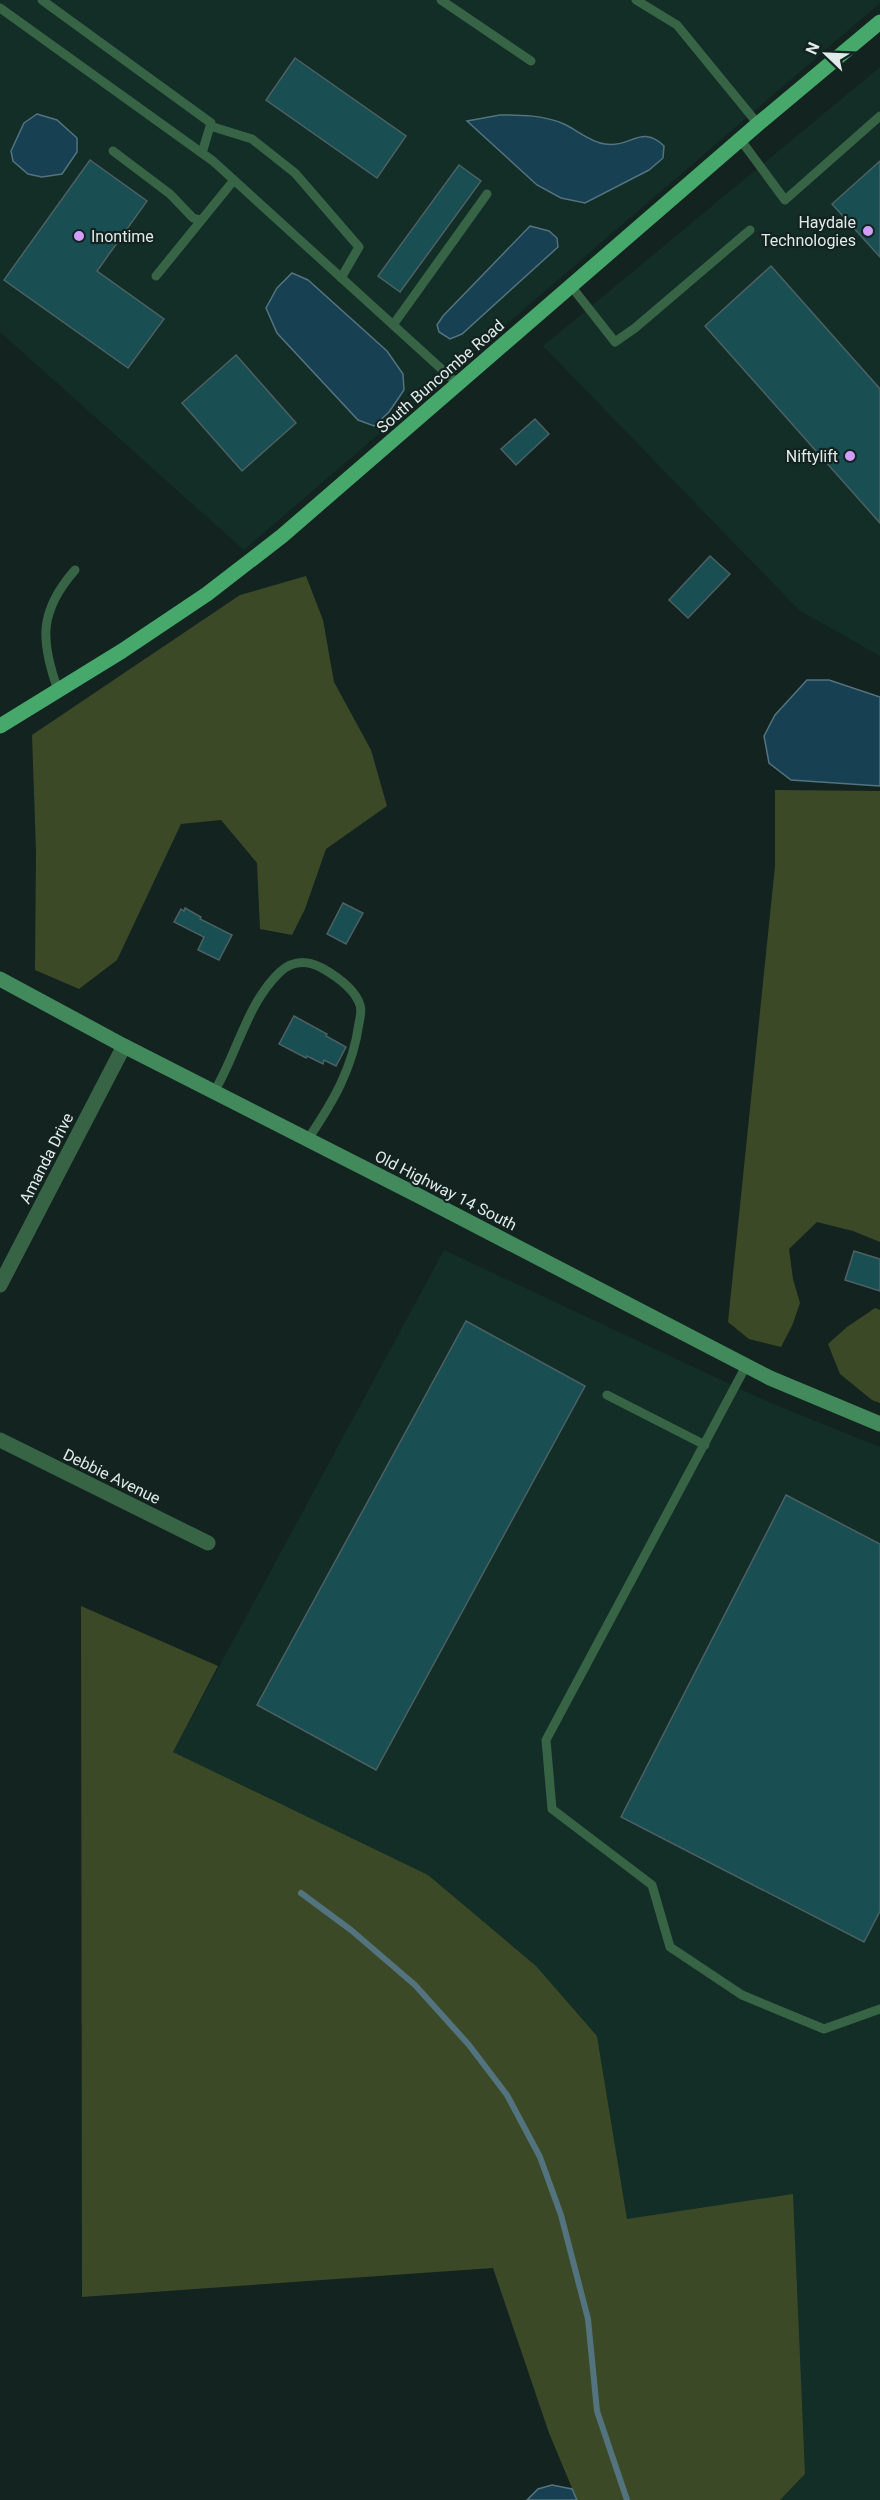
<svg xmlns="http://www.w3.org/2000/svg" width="880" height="2500" viewBox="0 0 880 2500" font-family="Roboto,sans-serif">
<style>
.built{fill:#132d27}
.green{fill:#3b4927}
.water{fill:#174052;stroke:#53737f;stroke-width:1.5}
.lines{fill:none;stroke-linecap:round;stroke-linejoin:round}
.stream{stroke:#53737f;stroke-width:6}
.building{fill:#194e53;stroke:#4d6163;stroke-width:1.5}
.lane{stroke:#386446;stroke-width:9}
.street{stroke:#386446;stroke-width:15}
.secondary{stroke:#428a5b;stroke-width:15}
.primary{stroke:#47a86b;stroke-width:15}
.poi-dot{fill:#d19dfe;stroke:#132320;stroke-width:2}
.labels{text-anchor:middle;stroke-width:4.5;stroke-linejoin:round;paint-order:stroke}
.poi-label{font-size:16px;fill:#e0eae8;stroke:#132320;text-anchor:end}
.street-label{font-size:16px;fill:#e0eae8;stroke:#132320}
</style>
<rect width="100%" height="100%" fill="#132320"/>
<!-- built -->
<path class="built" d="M 0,0 L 880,0 L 880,3 L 244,550 L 0,332 Z
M 880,67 L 880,656 L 799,610 L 543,346 Z
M 444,1250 L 766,1401 L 880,1447 L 880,2500 L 780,2500 L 805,2474 L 627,2219 L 597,2036 L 287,1809 L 173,1752 Z"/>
<!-- green -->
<path class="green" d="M 306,576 L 323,620 L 334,682 L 371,750 L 387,806 L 326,849 L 305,909 L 292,935 L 260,929 L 257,863 L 221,820 L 181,824 L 117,960 L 79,989 L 35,970 L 36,851 L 32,735 L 240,595 Z
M 775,790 L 880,791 L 880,1242 L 853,1231 L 817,1222 L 789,1249 L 793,1279 L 800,1303 L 792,1326 L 781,1347 L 749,1339 L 728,1322 L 775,866 Z
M 875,1308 L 880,1310 L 880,1403 L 872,1400 L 840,1374 L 828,1344 L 847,1327 Z
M 81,1606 L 218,1666 L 173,1752 L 428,1875 L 536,1966 L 597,2036 L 627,2219 L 793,2194 L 805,2474 L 780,2500 L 577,2500 L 549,2433 L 493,2268 L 82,2297 Z"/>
<!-- water -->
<path class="water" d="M 37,114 L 57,120 L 77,138 L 77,152 L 62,174 L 42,177 L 28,174 L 13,161 L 11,151 L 24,123 Z
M 500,115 C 522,115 544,115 564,124 C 577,130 590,142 605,144 C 631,148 641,124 664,146 L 663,158 L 649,170 L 585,203 L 561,198 L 537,185 L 467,121 Z
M 530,226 L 549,231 L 557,238 L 558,247 L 462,334 L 450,339 L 439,332 L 437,325 L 443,316 Z
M 292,273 L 308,280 L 387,351 L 403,374 L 404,390 L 389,412 L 374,426 L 358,420 L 277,333 L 266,308 L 277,288 Z
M 807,680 L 829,680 L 880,697 L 880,786 L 791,780 L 769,763 L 764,736 L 775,715 Z
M 552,2485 L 572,2489 L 577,2500 L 527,2500 L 538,2489 Z"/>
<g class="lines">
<!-- stream -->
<path class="stream" d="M 301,1893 L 351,1930 L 415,1985 L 469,2045 L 507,2095 L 540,2157 L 561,2215 L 588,2319 L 597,2411 L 627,2500"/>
</g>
<!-- building -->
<path class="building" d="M 295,58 L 406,136 L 377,178 L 266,100 Z
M 90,160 L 147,201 L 97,271 L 164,319 L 128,368 L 4,280 Z
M 880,161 L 880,257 L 832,204 Z
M 459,165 L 481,181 L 400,292 L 378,276 Z
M 771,266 L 880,389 L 880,523 L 705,326 Z
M 236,355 L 296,423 L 242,471 L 182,403 Z
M 535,419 L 549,434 L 516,465 L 501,449 Z
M 710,556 L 730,574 L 688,618 L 669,600 Z
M 343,903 L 363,913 L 346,944 L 327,934 Z
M 185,908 L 201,917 L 200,919 L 232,935 L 219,960 L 198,950 L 204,937 L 174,922 L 181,909 L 184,911 Z
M 294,1016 L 327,1034 L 326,1036 L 346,1047 L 336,1066 L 324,1060 L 323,1064 L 307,1056 L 306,1058 L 279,1044 Z
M 854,1251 L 880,1259 L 880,1291 L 845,1280 Z
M 466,1321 L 585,1386 L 376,1770 L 257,1705 Z
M 786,1495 L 880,1544 L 880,1911 L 864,1942 L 621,1817 Z"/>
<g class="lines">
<!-- lane -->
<path class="lane" d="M 42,0 L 211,123 L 202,153
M 441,0 L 531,61
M 636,0 L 677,25 L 758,124
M 0,8 L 213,161 L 458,384
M 210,126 L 252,139 L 295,173 L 359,247 L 341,278
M 740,139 L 785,200 L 880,116
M 113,151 L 170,194 L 193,218 L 201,220
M 156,276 L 234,180
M 571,286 L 615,342 L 635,328 L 750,230
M 393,325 L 487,194
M 58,690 C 40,640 39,611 75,570
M 214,1092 C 237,1054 247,1003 280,972 C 293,960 307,960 322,968 C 336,976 355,989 360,1005 C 362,1011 360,1018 359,1023 C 353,1068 333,1102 308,1139
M 746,1366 L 546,1740 L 552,1809 L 652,1885 L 670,1947 L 742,1995 L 824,2029 L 880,2009
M 607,1395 L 705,1445"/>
<!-- street -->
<path class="street" d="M 0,1285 L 124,1046
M 0,1440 L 208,1543"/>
<!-- secondary -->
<path class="secondary" d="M 0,979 L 124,1046 L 419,1196 L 770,1378 L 880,1424"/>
<!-- primary -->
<path class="primary" d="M 0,726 L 122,651 L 207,594 L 282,536 L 758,124 L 880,22"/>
</g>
<!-- markers -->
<g class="poi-dot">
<circle cx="868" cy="231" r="6"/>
<circle cx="79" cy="236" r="6"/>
<circle cx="850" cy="456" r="6"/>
</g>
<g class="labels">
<!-- poi labels -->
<g class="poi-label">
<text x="856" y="228">Haydale<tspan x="856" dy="18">Technologies</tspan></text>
<text x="91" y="242" text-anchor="start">Inontime</text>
<text x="838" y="462">Niftylift</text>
</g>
<!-- street labels -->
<g class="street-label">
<text transform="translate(440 376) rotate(-41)" y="6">South Buncombe Road</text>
<text transform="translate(46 1158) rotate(-63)" y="6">Amanda Drive</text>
<text transform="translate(446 1190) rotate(27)" y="6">Old Highway 14 South</text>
<text transform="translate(112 1476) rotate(26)" y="6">Debbie Avenue</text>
</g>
</g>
<!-- north arrow -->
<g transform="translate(826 54) rotate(293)" stroke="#132320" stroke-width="4.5" paint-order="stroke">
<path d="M0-4.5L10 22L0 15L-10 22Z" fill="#e0eae8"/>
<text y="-9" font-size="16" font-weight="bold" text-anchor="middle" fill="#e0eae8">N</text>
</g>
</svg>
